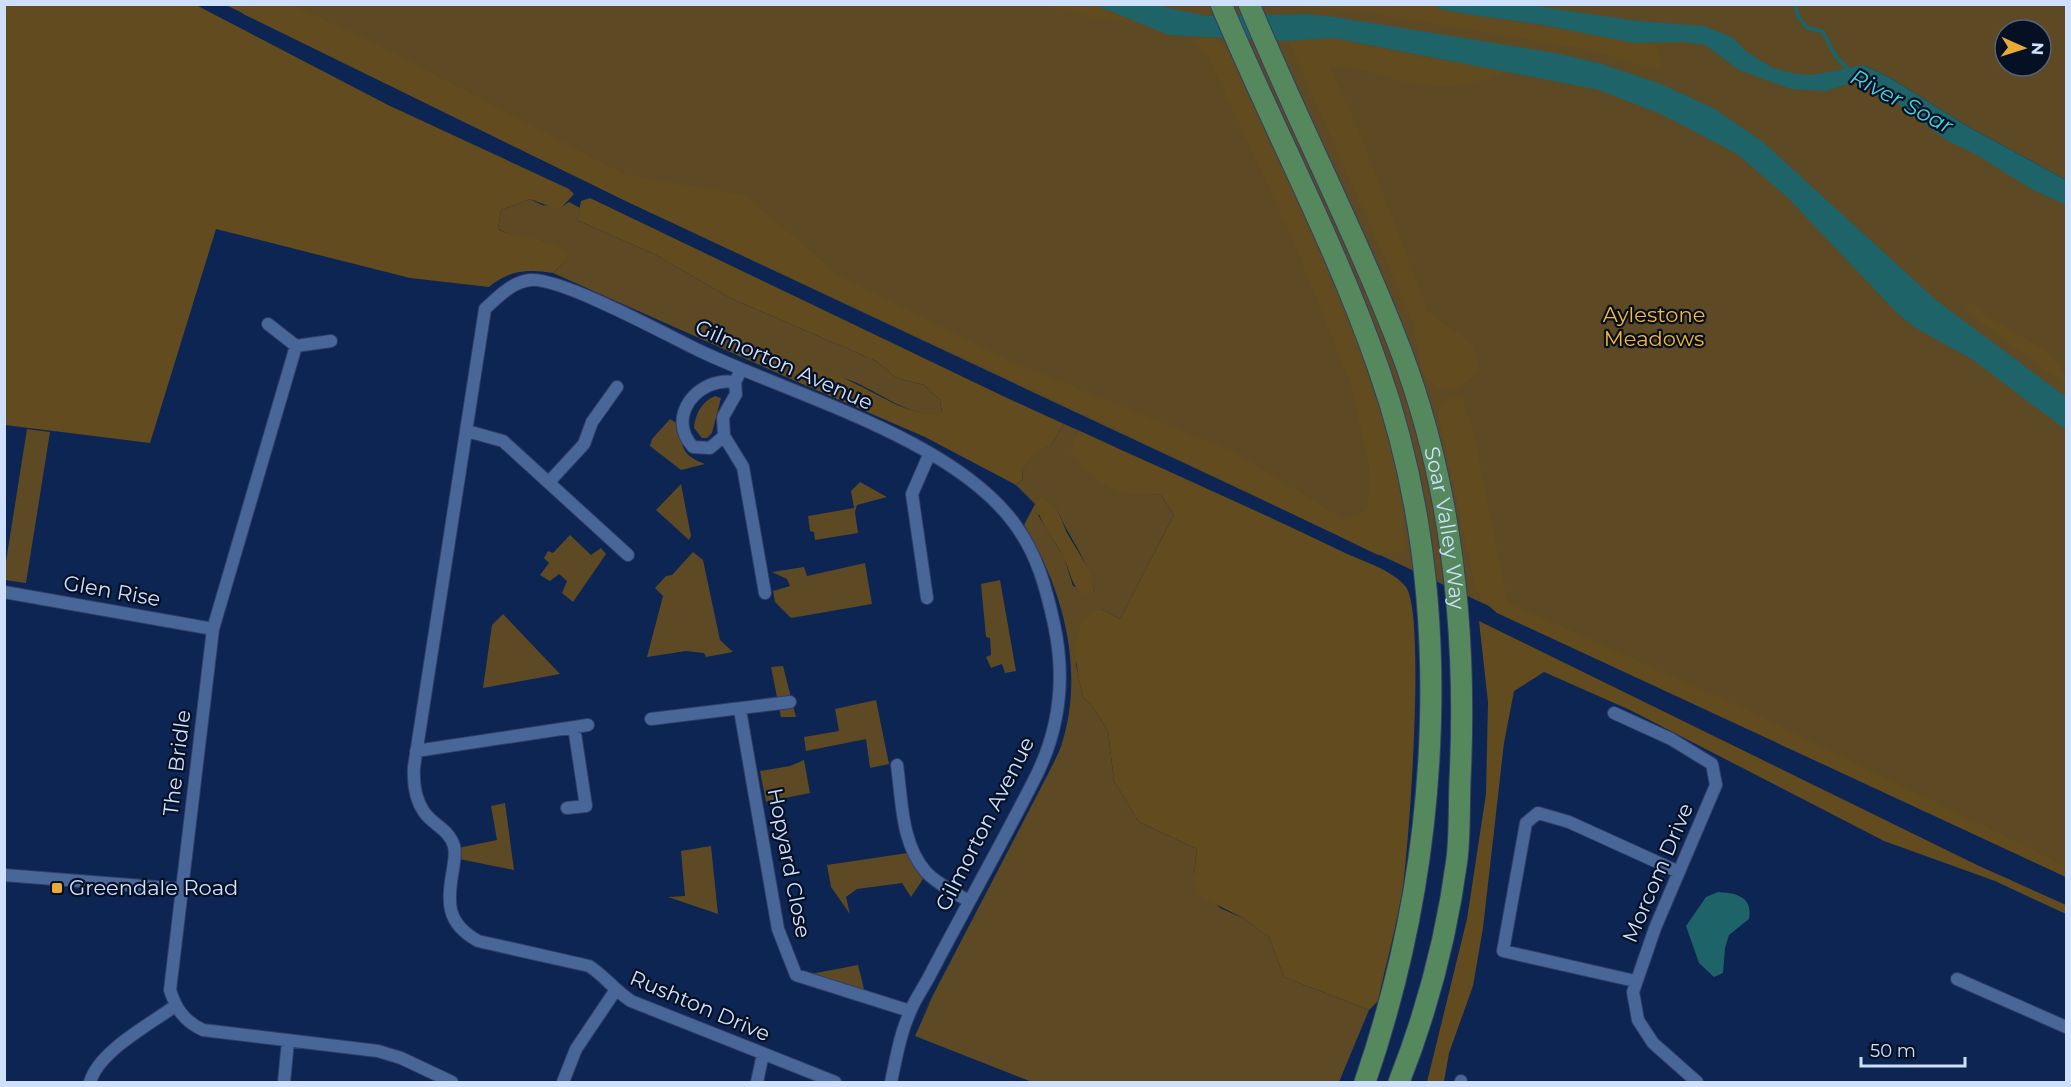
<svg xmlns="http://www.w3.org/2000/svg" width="2071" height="1087" viewBox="0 0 2071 1087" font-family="Montserrat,sans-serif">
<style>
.green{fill:#5d4924;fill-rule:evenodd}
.forest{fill:#624b1f}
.water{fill:#1d6367}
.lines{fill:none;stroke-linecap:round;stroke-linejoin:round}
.stream{stroke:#1d6367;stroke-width:4}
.minor-casing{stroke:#313e66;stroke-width:14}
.trunk-casing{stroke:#313e66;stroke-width:23}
.minor{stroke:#496699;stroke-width:12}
.trunk{stroke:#55895d;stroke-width:21}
.poi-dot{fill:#e6ac36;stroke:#061024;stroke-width:2}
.labels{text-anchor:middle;stroke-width:4.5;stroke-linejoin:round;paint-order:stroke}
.park-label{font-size:21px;fill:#fab92d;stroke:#061024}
.street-label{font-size:21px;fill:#cee0fc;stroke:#061024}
.poi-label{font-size:21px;fill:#cee0fc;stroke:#061024;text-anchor:start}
.water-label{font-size:22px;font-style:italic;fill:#44d5dd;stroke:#061024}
</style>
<rect width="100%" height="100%" fill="#0c2552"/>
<!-- green -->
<path class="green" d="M 247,4 L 2066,5 L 2066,180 L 1967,126 L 1889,77 L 1863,65 L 2066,192 L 2066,877 L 630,203 L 243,14 ZM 2005,30 L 2041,30 L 2041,66 L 2005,66 Z
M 530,199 L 542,205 L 562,207 L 569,202 L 580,208 L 577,220 L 656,255 L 730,298 L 876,361 L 897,378 L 924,385 L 940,400 L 942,413 C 909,420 876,388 846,379 C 828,374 808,374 789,371 L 793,380 L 553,273 L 564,262 L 544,241 L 518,238 L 498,229 L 501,210 Z
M 715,396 L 721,398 L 712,433 L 707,438 L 702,438 L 694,428 C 695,414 702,401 715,396 Z
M 670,419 L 678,424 C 683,448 681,455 705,464 L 681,470 L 650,446 L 652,439 Z
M 1064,424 L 1078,430 L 1071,451 L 1123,493 L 1161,495 L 1174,515 L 1120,619 L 1101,609 L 1076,664 L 1083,698 L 1091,704 L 1108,731 L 1114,781 L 1139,822 L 1197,849 L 1194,875 L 1220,908 L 1243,918 L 1269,937 L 1284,977 L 1369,1010 L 1339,1082 L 1032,1082 L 915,1036 L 932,998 L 919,1022 L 1048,774 C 1053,763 1060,752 1063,740 C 1084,667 1063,589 1024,525 L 1035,504 L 1016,485 L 1022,480 L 1023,469 L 1035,452 L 1051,445 ZM 1057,509 C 1068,537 1091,563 1094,593 L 1073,586 L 1064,557 L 1038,515 Z
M 27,429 L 50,432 L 26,583 L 5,580 L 4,574 Z
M 860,482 L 887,497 L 857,505 L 855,512 L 858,533 L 815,540 L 814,532 L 810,531 L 808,516 L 854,508 L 851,491 Z
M 681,484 L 691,536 L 689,540 L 656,510 Z
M 570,535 L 591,555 L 601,548 L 606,554 L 573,602 L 562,593 L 567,581 L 559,574 L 550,581 L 540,575 L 549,563 L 544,558 L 548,551 L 553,553 Z
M 693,552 L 703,560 L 720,640 L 733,652 L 706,657 L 704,653 L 686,651 L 647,657 L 663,596 L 655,588 L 666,576 L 672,575 Z
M 865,563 L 872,604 L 791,618 L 775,602 L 773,591 L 790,586 L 787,579 L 772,572 L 804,567 L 807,576 Z
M 1000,580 L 1016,671 L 1005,673 L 1002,664 L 991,668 L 986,657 L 991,655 L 990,638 L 986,637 L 981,584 Z
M 503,614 L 560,674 L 483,688 L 492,625 Z
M 783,666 L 796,717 L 781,717 L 771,667 Z
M 876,700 L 889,764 L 870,768 L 866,739 L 806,751 L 804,737 L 839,731 L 835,709 Z
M 804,760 L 810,793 L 766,802 L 760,771 L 790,766 Z
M 505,803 L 514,870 L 459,859 L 458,848 L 497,840 L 491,806 Z
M 711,846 L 718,914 L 668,897 L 685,896 L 681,851 Z
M 914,852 L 927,873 L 911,897 L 902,883 L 857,889 L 846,897 L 850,914 L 831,887 L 827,865 Z
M 858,965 L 865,993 L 805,975 Z"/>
<!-- forest -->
<path class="forest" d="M 4,5 L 196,5 L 388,105 L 569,189 L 574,194 L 562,207 L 554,208 L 530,199 L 501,210 L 498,229 C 519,241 550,235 567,253 L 564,262 L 553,273 C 528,269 509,270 489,287 L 410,278 L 216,229 L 150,443 L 5,425 Z
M 226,5 L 292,5 L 356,33 L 624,174 L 745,195 L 841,277 L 1008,360 L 1231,450 L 1344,519 L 1368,509 L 1369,466 L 1350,383 L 1295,245 L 1208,57 L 1189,38 L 1216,39 L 1230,50 C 1260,117 1292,185 1321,253 C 1362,347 1405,448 1405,552 L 1378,555 L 1062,403 L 630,203 Z
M 1043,5 L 1095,5 L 1136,23 L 1098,19 Z
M 1285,5 L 1433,5 L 1441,9 L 1472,15 L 1657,44 L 1662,65 L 1659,68 L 1645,67 L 1584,49 L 1357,11 Z
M 1333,38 L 1422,57 L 1505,70 C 1475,93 1428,87 1393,79 C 1369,73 1357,66 1330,67 L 1359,131 L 1429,312 C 1453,336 1478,333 1479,372 L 1457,390 L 1436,388 L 1423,374 L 1411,318 L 1288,41 Z
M 590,198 L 1007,398 L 1064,424 L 1051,445 L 1035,453 L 1023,469 L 1022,480 L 1016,485 L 925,437 L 793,380 L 789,370 C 841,356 899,425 942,412 L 940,400 L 924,385 L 897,378 L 876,361 L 730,298 L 656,255 L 577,220 L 581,201 Z
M 1970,303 L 1975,305 L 1984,315 L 2044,349 L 2066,374 L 2066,386 L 1967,312 L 1967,306 Z
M 1448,397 L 1463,397 L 1474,433 L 1508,602 L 1741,707 L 2027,847 L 2066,867 L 2066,877 L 1497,613 L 1482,600 L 1475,587 L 1439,417 L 1439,408 Z
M 1078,430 C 1166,471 1255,509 1343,552 C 1362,561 1393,570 1406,587 C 1426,615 1409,843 1403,886 C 1397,925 1386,963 1378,1001 L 1369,1010 L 1284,977 L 1269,937 L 1243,918 L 1196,894 L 1194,875 L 1197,849 L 1139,822 L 1114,781 L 1108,731 L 1091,704 L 1083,698 C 1077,669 1064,622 1101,609 L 1120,619 L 1174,515 L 1161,495 C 1149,494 1133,496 1122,493 C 1103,486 1078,468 1070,450 Z
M 1041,496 L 1057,509 L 1067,533 L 1091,573 L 1094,593 L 1082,594 C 1070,583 1070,570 1063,556 C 1054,538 1040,524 1036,504 Z
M 1479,621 L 1977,865 L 2066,905 L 2066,914 L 1995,881 L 1884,841 L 1630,710 L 1544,672 L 1514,691 L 1504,743 L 1483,928 L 1473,986 L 1449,1053 L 1444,1082 L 1427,1082 L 1467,919 L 1486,794 L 1488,702 Z"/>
<!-- water -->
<path class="water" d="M 1095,5 L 1156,5 L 1206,16 L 1306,14 L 1335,17 L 1555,53 L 1599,63 L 1661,84 L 1715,109 L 1763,142 L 1936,300 L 2066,397 L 2066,430 L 1973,360 L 1914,327 L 1896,312 L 1787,197 L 1737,154 L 1663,115 L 1599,90 L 1333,38 L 1288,41 L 1169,35 Z
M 1433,5 L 1529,5 L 1638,21 L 1704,26 L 1732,37 L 1747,52 L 1773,68 L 1796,74 L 1813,75 L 1863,65 L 1889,77 L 1967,126 L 2066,180 L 2066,205 L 2033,190 L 1975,154 L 1946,140 L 1877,88 L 1855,82 L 1825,91 L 1791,89 L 1739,70 L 1705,45 L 1685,42 L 1634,43 L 1543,25 L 1472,15 L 1441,9 Z
M 1718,892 C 1737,893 1753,897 1749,919 L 1729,935 L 1725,948 L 1723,973 L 1714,977 L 1699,963 L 1686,926 L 1706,897 Z"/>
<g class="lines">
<!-- stream -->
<path class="stream" d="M 1795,4 L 1798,16 L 1807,28 L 1822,31 C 1832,47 1832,56 1848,68"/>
<!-- minor casing -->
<g class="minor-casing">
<path id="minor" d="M 268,324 L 296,346 L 331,341
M 296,346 L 213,629 L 170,990 C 176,1009 184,1021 203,1030 L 378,1051 L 401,1058 L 452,1082
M 741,370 L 735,382 L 736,394 L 723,417 L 724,436 L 743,467 L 765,593
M 467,431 L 503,441 L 628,555
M 724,436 L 710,448 L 693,447 C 665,417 698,376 735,382
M 549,482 L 584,444 L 592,422 L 617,387
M 4,592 L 213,629
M 927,598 L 912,494 L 929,455
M 740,710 L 778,929 L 796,975 L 910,1011
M 1614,713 L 1671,739 L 1712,764 L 1716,785 L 1655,928 L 1633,992 L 1638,1020 L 1653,1043 L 1697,1082
M 651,719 L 790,702
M 416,751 L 588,725
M 897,765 C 902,800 901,844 926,872 C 937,884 955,892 968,901
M 567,808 L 586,806 L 574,727
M 4,875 L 181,889
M 1957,979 L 2066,1027
M 1635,981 L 1503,951 L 1526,823 L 1538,813 L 1569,822 L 1679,872
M 90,1082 C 99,1051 149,1025 175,1006
M 284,1082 L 288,1041
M 563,1082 L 576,1049 L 615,991
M 757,1082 L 763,1054
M 835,1082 L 631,1001 C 614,990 605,976 589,966 L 478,941 C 446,923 447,903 453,869 C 454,862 456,854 454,846 C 449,829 433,825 424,812 C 415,799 413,783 414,767 L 485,309 C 498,297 512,282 530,280 C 561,277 665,334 698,350 C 792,395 951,438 1014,523 C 1037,554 1046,587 1054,624 C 1066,679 1060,731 1033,782 C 1000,847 964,910 930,975 C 924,987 915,999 910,1012 C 900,1034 896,1059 891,1082
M 1461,1082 L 1461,1081"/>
</g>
<!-- trunk casing -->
<g class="trunk-casing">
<g id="trunk">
<path d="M 1221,4 C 1272,126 1335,243 1378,367 C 1458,593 1442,858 1365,1082"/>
<path id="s1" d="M 1249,4 C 1297,121 1356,233 1401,351 C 1452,486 1467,636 1460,780 C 1459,806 1460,833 1457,859 C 1447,935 1427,1011 1399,1082"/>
</g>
</g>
<!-- minor -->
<use href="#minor" class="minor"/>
<!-- trunk -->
<use href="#trunk" class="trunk"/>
</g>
<!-- markers -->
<rect class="poi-dot" x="51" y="882" width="12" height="12" rx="3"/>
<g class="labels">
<!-- park labels -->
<g class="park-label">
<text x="1654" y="322">Aylestone<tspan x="1654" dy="24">Meadows</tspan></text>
</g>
<!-- street labels -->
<g class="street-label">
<text transform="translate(784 365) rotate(24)" y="7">Gilmorton Avenue</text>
<text dy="7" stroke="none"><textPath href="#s1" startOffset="562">Soar Valley Way</textPath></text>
<text transform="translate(112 591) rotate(10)" y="7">Glen Rise</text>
<text transform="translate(177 763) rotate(-83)" y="7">The Bridle</text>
<text transform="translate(985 824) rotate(-63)" y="7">Gilmorton Avenue</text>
<text transform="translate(789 863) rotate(79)" y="7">Hopyard Close</text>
<text transform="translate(1658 873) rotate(-67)" y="7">Morcom Drive</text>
<text transform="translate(700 1006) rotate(23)" y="7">Rushton Drive</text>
</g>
<!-- poi labels -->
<g class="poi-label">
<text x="69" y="895">Greendale Road</text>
</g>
<!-- water labels -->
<g class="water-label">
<text transform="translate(1902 101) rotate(28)" y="8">River Soar</text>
</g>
</g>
<!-- border -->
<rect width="2071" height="1087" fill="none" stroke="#cee0fc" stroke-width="12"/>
<!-- north arrow -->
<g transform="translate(2023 48) rotate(93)"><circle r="28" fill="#061024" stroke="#56637a" stroke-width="1.5"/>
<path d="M0-4.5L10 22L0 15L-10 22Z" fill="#e6ac36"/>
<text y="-9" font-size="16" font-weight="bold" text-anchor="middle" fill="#cee0fc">N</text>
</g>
<!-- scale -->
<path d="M1861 1057v9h104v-9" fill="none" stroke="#cee0fc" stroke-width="3"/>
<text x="1870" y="1057" font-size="18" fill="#cee0fc" stroke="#061024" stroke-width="4.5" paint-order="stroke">50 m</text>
</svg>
